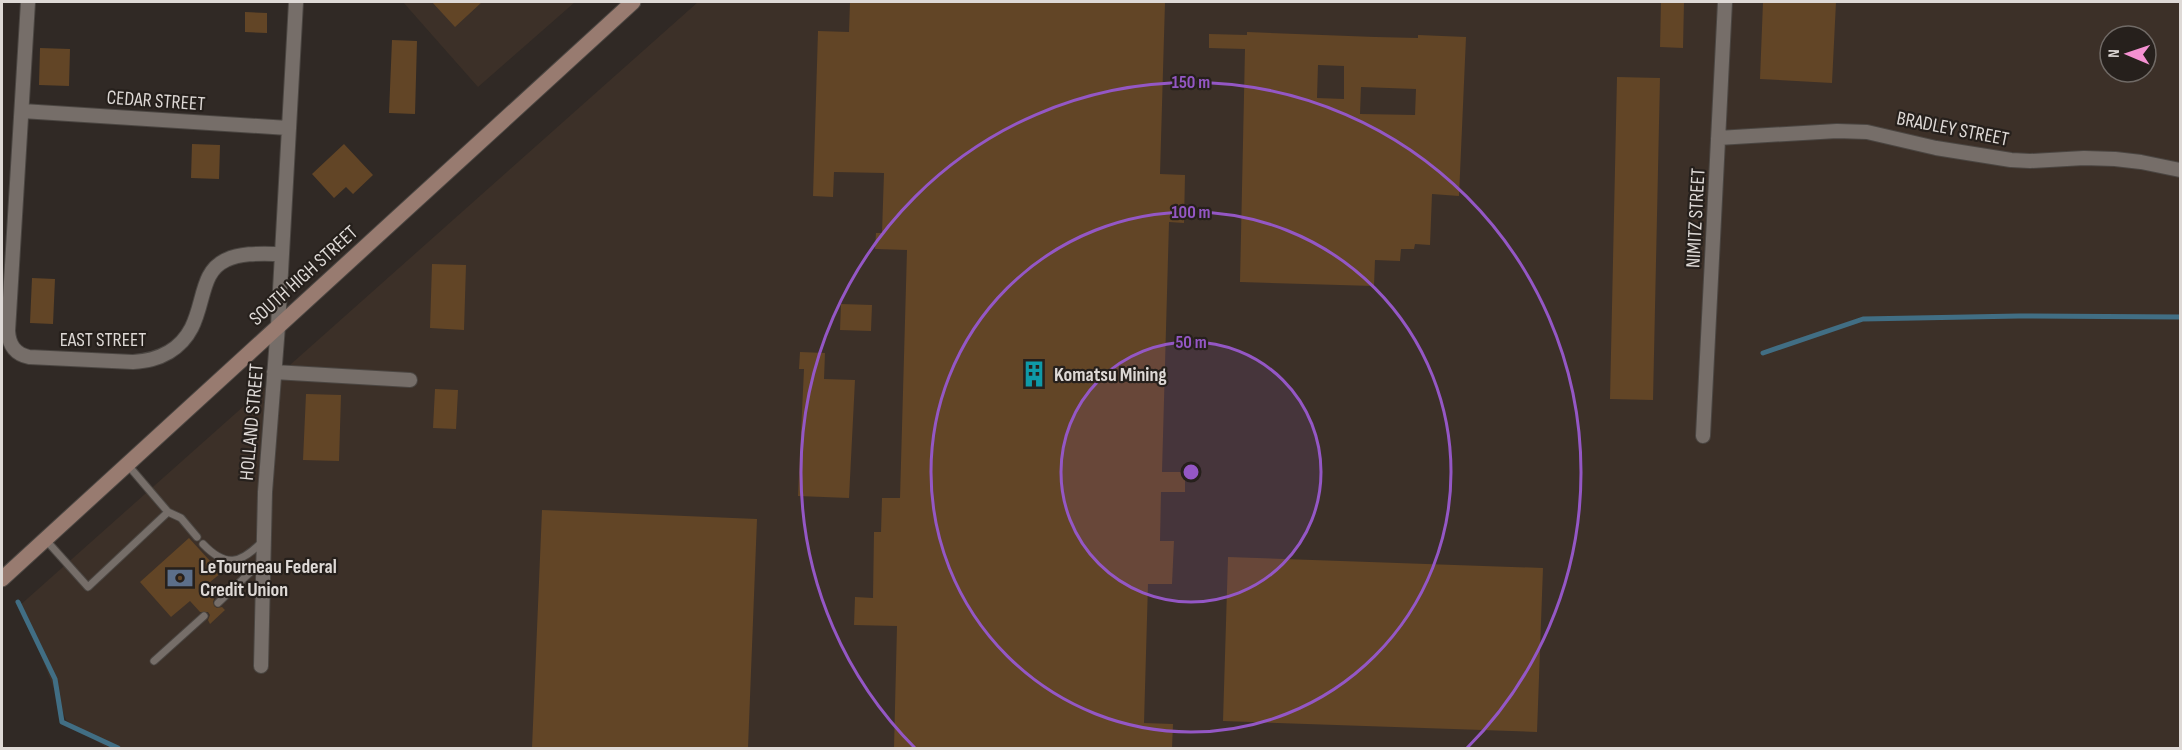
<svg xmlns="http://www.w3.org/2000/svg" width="2182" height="750" viewBox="0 0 2182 750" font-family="'Sofia Sans Condensed',sans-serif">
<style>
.built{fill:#3c3028;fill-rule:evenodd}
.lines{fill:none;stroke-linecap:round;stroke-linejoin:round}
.stream{stroke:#416e84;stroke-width:5}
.building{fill:#624526;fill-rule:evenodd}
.lane-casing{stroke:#4b4642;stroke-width:9}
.street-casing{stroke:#4b4642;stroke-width:16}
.secondary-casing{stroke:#4b4642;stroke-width:17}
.lane{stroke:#766e69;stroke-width:7}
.street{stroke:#766e69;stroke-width:14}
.secondary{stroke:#987b70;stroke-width:15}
.ring{fill:none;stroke:#9457c5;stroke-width:3}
.labels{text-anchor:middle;stroke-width:4.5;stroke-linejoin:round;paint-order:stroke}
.street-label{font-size:20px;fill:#ded9d6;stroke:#26201c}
.poi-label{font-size:20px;font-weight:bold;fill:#ded9d6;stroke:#26201c;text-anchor:start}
.centre{fill:#9457c5;stroke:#26201c;stroke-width:3}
.ring-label{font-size:18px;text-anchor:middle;font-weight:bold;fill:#9457c5;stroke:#26201c;stroke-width:4.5;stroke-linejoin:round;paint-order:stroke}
</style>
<rect width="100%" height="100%" fill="#302925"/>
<!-- built -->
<path class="built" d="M 403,2 L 575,2 L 478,87 Z
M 698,2 L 2180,2 L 2180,748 L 107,748 L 66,720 L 27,619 L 18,607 ZM 2110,36 L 2146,36 L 2146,72 L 2110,72 Z"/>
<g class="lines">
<!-- stream -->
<path class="stream" d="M 1763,353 L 1863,319 L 2019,316 L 2180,317
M 18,602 L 55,679 L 62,722 L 118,748"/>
</g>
<!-- building -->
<path class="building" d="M 432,2 L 482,2 L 455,27 Z
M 850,2 L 1165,2 L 1160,174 L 1185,175 L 1184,223 L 1169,222 L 1162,472 L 1185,472 L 1185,492 L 1161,492 L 1160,541 L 1174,541 L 1172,584 L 1148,584 L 1144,723 L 1173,724 L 1172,748 L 894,748 L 897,626 L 854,625 L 855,597 L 873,598 L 874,532 L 881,532 L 882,498 L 900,498 L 907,250 L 875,249 L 876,233 L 882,233 L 884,173 L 834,172 L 833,197 L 813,196 L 818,31 L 849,32 Z
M 1661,2 L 1684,2 L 1683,48 L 1660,47 Z
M 1763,2 L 1836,2 L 1832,83 L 1760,79 Z
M 245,12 L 267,13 L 267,33 L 245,32 Z
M 1247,32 L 1375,37 L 1418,38 L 1418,35 L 1466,37 L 1459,196 L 1432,194 L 1430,245 L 1415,244 L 1414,249 L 1401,249 L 1400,261 L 1375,260 L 1374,286 L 1240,282 L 1245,49 L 1209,48 L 1209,34 L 1247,35 ZM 1318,65 L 1344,66 L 1344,99 L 1317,98 ZM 1361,87 L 1416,89 L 1415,115 L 1360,114 Z
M 392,40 L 417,41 L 415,114 L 389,113 Z
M 40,48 L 70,49 L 69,86 L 39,85 Z
M 1617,77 L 1660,78 L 1653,400 L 1610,399 Z
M 192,144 L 220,145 L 219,179 L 191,178 Z
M 344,144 L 373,175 L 353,194 L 346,187 L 334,198 L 312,174 Z
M 432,264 L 466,265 L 464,330 L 430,328 Z
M 32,278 L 55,279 L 53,324 L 30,323 Z
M 841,304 L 872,305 L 871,331 L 840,330 Z
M 800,352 L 825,353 L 824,379 L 855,380 L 849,498 L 798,496 L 804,369 L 799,369 Z
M 435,389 L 458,390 L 456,429 L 433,428 Z
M 306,394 L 341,395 L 339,461 L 303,460 Z
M 542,510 L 757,519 L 748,748 L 532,748 Z
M 189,538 L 221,573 L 204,587 L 214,599 L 213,602 L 214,606 L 217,608 L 222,607 L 225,610 L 210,624 L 208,620 L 210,615 L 208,612 L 200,612 L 190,601 L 171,617 L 140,582 Z
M 1228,557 L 1543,568 L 1537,732 L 1223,721 Z"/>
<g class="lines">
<!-- lane casing -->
<g class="lane-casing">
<path id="lane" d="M 168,512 L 181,518 L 197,537
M 45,539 L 88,587 L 168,512 L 127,464
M 203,544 C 226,568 240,564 262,542
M 218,603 L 262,561
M 154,661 L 204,616"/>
</g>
<!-- street casing -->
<g class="street-casing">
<path id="street" d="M 28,2 L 8,331 C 9,345 15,354 29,357 L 133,362 C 147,361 157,359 169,352 C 211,327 192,275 226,260 C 243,252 264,254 282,254
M 22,111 L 288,128
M 1718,138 L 1837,131 L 1867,132 L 1936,148 L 2011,160 L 2030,161 L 2084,158 L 2115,159 L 2141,162 L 2180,170
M 274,372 L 410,380
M 1703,436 L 1725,2
M 261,666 L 265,492 L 278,326 L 296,2"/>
</g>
<!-- secondary casing -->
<g class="secondary-casing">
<path id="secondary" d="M 2,579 L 633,2"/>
</g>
<!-- lane -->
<use href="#lane" class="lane"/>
<!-- street -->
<use href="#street" class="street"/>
<!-- secondary -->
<use href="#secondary" class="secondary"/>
</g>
<!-- distance rings -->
<circle cx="1191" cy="472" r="130" fill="#9457c5" fill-opacity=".12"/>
<g class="ring">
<circle cx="1191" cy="472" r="130"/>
<circle cx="1191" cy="472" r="260"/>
<path d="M915 748A390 390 0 1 1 1467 748"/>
</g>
<!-- icons -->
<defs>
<g id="building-bare" transform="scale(2.07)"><path d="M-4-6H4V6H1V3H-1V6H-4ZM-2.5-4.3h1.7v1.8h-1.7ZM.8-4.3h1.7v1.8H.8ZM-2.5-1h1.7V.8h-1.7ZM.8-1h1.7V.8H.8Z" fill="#0f9aa8" stroke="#26201c" stroke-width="2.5" paint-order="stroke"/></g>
<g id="bank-bare" transform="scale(2.07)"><path d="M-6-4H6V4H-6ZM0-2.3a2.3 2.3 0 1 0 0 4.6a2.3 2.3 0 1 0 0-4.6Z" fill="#5c6f8a" stroke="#26201c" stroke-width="2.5" paint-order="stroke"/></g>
</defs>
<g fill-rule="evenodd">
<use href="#building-bare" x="1034" y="374"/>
<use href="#bank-bare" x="180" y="578"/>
</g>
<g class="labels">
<!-- street labels -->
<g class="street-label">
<text transform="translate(156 100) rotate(4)" y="7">CEDAR STREET</text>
<text transform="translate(1953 128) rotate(11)" y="7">BRADLEY STREET</text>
<text transform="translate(1695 218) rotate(-87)" y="7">NIMITZ STREET</text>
<text transform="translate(303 275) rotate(-42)" y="7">SOUTH HIGH STREET</text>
<text x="103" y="346">EAST STREET</text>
<text transform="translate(251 422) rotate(-85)" y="7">HOLLAND STREET</text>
</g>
<!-- poi labels -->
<g class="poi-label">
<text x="1054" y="381">Komatsu Mining</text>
<text x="200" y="573">LeTourneau Federal<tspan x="200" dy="23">Credit Union</tspan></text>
</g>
</g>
<circle cx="1191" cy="472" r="9" class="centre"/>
<g class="ring-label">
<text x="1191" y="88">150 m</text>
<text x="1191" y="218">100 m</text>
<text x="1191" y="348">50 m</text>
</g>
<!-- border -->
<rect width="2182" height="750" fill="none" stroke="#ded9d6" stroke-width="6"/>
<!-- north arrow -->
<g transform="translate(2128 54) rotate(272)"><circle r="28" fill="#26201c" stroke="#706a66" stroke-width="1.5"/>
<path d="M0-4.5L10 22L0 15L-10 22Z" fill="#f591d2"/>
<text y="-9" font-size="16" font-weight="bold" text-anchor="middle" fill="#ded9d6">N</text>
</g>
</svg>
